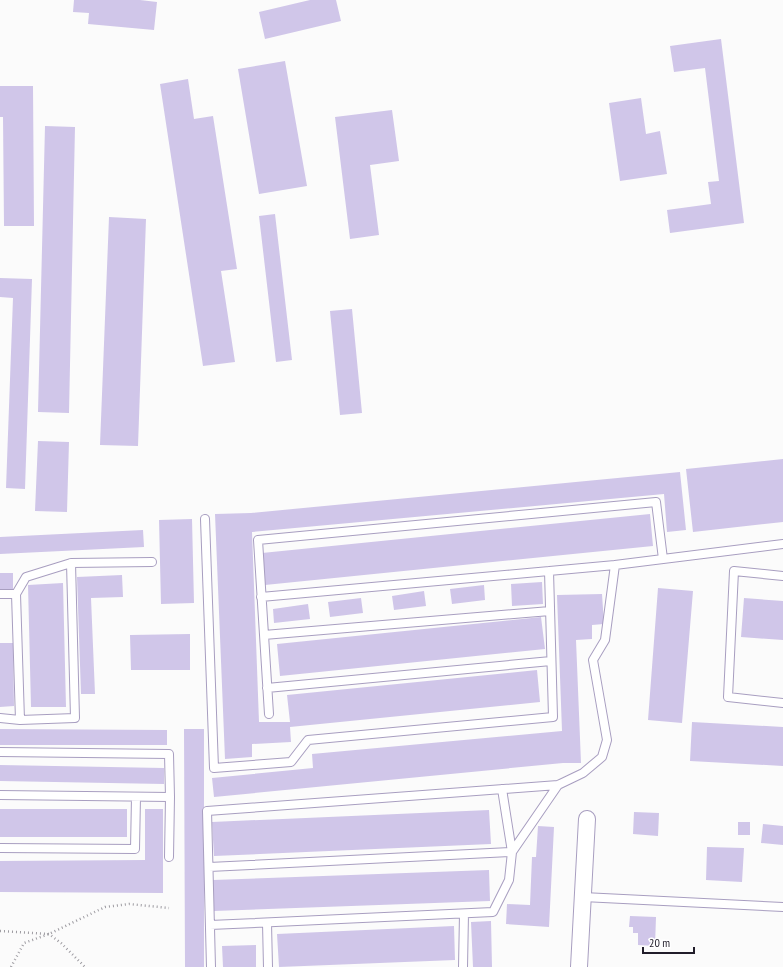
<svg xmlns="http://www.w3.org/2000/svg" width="783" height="967" viewBox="0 0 783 967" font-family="'PT Sans Narrow',sans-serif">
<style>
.building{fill:#d0c6e9}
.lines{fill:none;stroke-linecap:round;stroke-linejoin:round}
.lane-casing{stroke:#a89ec0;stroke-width:10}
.street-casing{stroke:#a89ec0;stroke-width:18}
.path{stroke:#9d9ba1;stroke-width:2.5;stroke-dasharray:1 3;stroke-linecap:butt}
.lane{stroke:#fff;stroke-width:8}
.street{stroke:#fff;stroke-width:16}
</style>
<rect width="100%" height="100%" fill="#fbfbfb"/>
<!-- building -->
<path class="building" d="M 74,0 L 140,0 L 157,2 L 154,30 L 88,24 L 89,13 L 73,12 Z
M 310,0 L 336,0 L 341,21 L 265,39 L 259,12 Z
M 721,39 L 744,223 L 670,233 L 667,210 L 711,204 L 708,182 L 719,181 L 705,68 L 674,72 L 670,46 Z
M 285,61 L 307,186 L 259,194 L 238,69 Z
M 188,79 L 194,119 L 213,116 L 237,269 L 221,271 L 235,362 L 203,366 L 160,84 Z
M 0,86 L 33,86 L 34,226 L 4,226 L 3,117 L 0,117 Z
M 641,98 L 646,134 L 660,131 L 667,174 L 620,181 L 609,103 Z
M 392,110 L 399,161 L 370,165 L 379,235 L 350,239 L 335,117 Z
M 45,126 L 75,127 L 69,413 L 38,412 Z
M 275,214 L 292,360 L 276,362 L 259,216 Z
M 109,217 L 146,219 L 138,446 L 100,445 Z
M 0,278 L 32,279 L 25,489 L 6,488 L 13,298 L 0,297 Z
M 352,309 L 362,413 L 340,415 L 330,311 Z
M 38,441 L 69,442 L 67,512 L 35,511 Z
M 783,459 L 783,522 L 693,532 L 686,469 Z
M 680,472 L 686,530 L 667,532 L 664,494 L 252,532 L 259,722 L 290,722 L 287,695 L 537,670 L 540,702 L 290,727 L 291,742 L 252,744 L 252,757 L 225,759 L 215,514 L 251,513 Z
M 650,514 L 653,546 L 265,585 L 262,553 Z
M 192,519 L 194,603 L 161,604 L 159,520 Z
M 143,530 L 144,547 L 0,554 L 0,537 Z
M 0,573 L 13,573 L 13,589 L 0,589 Z
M 122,575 L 123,597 L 91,598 L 95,694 L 81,694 L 77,577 Z
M 542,582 L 543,604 L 512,606 L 511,584 Z
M 63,583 L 66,707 L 31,707 L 28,585 Z
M 484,585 L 485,600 L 452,604 L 450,589 Z
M 658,588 L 693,591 L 682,723 L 648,720 Z
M 424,591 L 426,606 L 394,610 L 392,596 Z
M 602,594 L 604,624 L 592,625 L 592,639 L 576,640 L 581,763 L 563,763 L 214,797 L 212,778 L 313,768 L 312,754 L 562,731 L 557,595 Z
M 361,598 L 363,613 L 330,617 L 328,602 Z
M 744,598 L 783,601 L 783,640 L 741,637 Z
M 308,604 L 310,619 L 274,623 L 273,609 Z
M 541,617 L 545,649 L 280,676 L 277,644 Z
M 190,634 L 190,670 L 131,670 L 130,635 Z
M 0,643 L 13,643 L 14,706 L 0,707 Z
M 692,722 L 783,727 L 783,766 L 690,761 Z
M 0,729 L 167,730 L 167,745 L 0,745 Z
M 184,729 L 204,729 L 204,967 L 185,967 Z
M 0,765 L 164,768 L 164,784 L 0,781 Z
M 0,809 L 127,809 L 127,837 L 0,837 Z
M 145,809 L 163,809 L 163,893 L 0,892 L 0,861 L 145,860 Z
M 489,810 L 491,844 L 214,856 L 212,822 Z
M 634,812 L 659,813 L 658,836 L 633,834 Z
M 738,822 L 750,822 L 750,835 L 738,835 Z
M 763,824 L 783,826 L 783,845 L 761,843 Z
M 538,826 L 554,827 L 549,927 L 506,924 L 507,904 L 530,905 L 532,857 L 536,857 Z
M 707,847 L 744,848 L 742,882 L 706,880 Z
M 489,870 L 490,901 L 214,911 L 213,880 Z
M 630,916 L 656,917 L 655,946 L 638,945 L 638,933 L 633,933 L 633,927 L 629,927 Z
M 491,921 L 492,967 L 473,967 L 471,922 Z
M 454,926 L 455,960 L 279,967 L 277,934 Z
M 256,945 L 256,967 L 223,967 L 222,946 Z"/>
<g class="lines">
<!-- lane casing -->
<g class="lane-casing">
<path id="lane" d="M 205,519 L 214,768 L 291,762 L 308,740 L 553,717 L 549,571
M 783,576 L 734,571 L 728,697 L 783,703
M 0,594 L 16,594
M 261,597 L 615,565
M 264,635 L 550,611
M 267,688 L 551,661
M 269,714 L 258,540 L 656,502 L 663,559
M 0,718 L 20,720 L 75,718 L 71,563
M 20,720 L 16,594 L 26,577 L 71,563 L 152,562
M 0,752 L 169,754 L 170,797 L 169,857
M 0,795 L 170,797
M 0,848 L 135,849 L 136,797
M 209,867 L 512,852 L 502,789
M 583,897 L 783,907
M 267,923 L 268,967
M 210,925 L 493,912 L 509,880 L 512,852 L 558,785
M 211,967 L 207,811 L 558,785 L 583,773 L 602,757 L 607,740 L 593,660 L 605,640 L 615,565 L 783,544
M 463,967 L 464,914"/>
</g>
<!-- street casing -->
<g class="street-casing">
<path id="street" d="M 579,967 L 587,819"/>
</g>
<!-- path -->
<path class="path" d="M 0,931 L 49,934 L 61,943 L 85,967
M 11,967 L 24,943 L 49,934 L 105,907 L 129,904 L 169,908"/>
<!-- lane -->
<use href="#lane" class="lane"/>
<!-- street -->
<use href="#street" class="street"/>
</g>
<!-- scale -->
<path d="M643 947v6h51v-6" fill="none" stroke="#211d2a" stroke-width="2"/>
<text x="649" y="947" font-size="12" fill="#211d2a" stroke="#ffffff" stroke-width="3" paint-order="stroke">20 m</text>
</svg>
